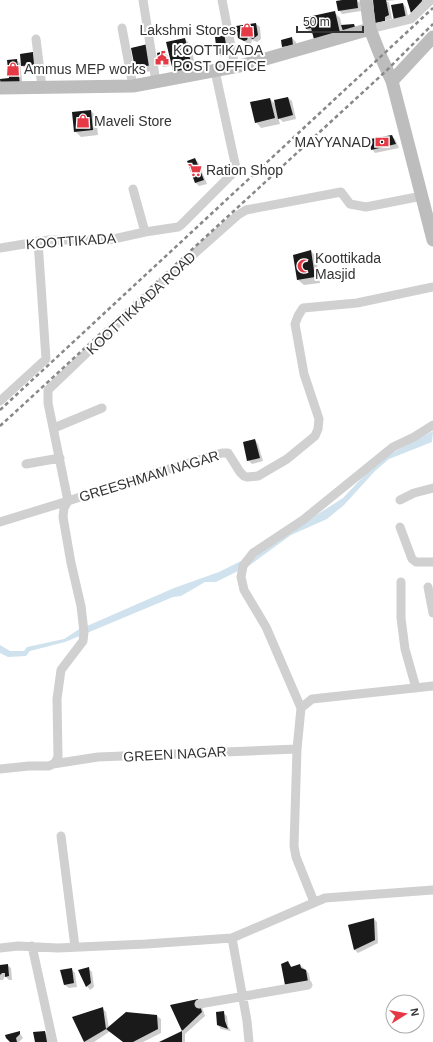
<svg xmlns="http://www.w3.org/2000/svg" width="433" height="1042" viewBox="0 0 433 1042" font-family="Helvetica,sans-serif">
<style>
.water{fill:#cfe2ee}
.shadow{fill:#0003}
.building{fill:#1a1a1a}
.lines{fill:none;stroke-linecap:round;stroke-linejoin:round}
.street{stroke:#d0d0d0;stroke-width:9}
.secondary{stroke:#bdbdbd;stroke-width:13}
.rail{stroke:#888;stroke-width:2.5;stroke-dasharray:4 3;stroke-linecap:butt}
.labels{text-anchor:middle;stroke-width:4;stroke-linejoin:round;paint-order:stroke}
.poi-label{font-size:14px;fill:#333;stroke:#fff;text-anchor:start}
.street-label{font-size:14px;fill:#333;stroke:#fff}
</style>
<rect width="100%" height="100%" fill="#fff"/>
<!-- water -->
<path class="water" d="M 433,431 L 432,442 L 389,459 L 375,471 L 344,505 L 327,519 L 291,535 L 250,565 L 216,582 L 205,582 L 181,596 L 173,597 L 87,633 L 87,626 L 174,588 L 219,572 L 259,552 L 343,498 L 379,460 Z
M 81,628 L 82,635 L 65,642 L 30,651 L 26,656 L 8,657 L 0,653 L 0,645 L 10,651 L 24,651 L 27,647 L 64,639 Z"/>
<!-- shadow -->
<path class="shadow" d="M 351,0 L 359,0 L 357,0 L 360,3 L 361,11 L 342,14 L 339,10 Z
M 374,0 L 397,0 L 386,1 L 389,3 L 392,19 L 376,23 Z
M 408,0 L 424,0 L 425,5 L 411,13 Z
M 403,4 L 406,7 L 409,21 L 398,23 Z
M 334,12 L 340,18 L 342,26 L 354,25 L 357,28 L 359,34 L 312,34 L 307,29 L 305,19 Z
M 256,24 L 260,27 L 261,39 L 257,42 L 252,40 L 251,44 L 248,44 L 239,37 Z
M 216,38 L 234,56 L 222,57 L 218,54 Z
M 292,38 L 296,42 L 296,48 L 286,50 L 283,47 Z
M 185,39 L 190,44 L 198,76 L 180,80 Z
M 132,48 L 157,70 L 141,73 L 136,68 Z
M 165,52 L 168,56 L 170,66 L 163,67 L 160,63 Z
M 32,53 L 36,57 L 37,68 L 26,69 L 22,66 L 21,55 Z
M 16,60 L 20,63 L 23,88 L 10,79 Z
M 288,98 L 292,101 L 296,119 L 283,122 L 278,117 L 280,124 L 261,128 L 256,122 L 270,99 L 276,105 Z
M 91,111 L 96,116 L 98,135 L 81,137 L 75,131 Z
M 391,136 L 395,139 L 399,148 L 375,153 L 372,149 Z
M 195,159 L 198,162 L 207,184 L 199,186 L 195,182 Z
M 311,251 L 316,257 L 320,283 L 304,285 L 298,280 L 294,256 Z
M 255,440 L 258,444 L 263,461 L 252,464 L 248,460 Z
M 374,919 L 377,922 L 378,943 L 358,953 L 355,950 L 349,925 Z
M 288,963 L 292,967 L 300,965 L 306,970 L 309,974 L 311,985 L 290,988 Z
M 7,965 L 11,968 L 12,980 L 9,980 L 5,976 L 3,980 L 0,980 L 0,966 Z
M 71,969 L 75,973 L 77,987 L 69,988 L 65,985 L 62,971 Z
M 89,969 L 92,972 L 94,987 L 90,990 L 87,986 L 80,970 Z
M 201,1004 L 205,1016 L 185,1034 L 185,1042 L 161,1042 L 183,1031 L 172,1006 Z
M 103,1009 L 106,1012 L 109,1028 L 157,1016 L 161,1019 L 161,1033 L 143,1042 L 124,1042 L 109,1031 L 109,1032 L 94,1042 L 85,1042 L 74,1017 Z
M 223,1013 L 227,1016 L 228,1026 L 231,1031 L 221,1029 L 218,1025 Z
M 19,1032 L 23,1038 L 19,1042 L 11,1042 Z
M 45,1032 L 48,1035 L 50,1042 L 36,1042 Z"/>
<!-- building -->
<path class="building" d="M 342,0 L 357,0 L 358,8 L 338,11 L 336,1 Z
M 373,0 L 386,0 L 389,15 L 385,17 L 385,21 L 375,23 Z
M 407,0 L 422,0 L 422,1 L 411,13 Z
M 403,3 L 406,18 L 394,20 L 391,5 Z
M 335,11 L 341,37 L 315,43 L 311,28 L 306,29 L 303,18 Z
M 256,23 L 258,35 L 253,39 L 248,37 L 247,40 L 244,41 L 238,38 L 236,26 Z
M 354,24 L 356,31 L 344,34 L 341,25 Z
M 228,35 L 231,53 L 217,54 L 215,37 Z
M 292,37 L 293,45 L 282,47 L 281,40 Z
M 185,38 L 193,71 L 174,75 L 166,42 Z
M 148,44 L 152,65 L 135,68 L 131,48 Z
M 165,51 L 167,63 L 159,64 L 157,53 Z
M 33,52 L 34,65 L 21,66 L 20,54 Z
M 17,59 L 20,85 L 1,87 L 0,79 L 9,78 L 7,60 Z
M 288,97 L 293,115 L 278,119 L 274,100 Z
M 270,98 L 275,118 L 255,123 L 250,102 Z
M 91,110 L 93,130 L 74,132 L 72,112 Z
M 392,135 L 396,144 L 371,150 L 370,139 Z
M 195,158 L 204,180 L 195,183 L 187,161 Z
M 311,250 L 315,277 L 297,280 L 293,255 Z
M 255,439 L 260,458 L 247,461 L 243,442 Z
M 374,918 L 375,940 L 354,950 L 348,925 Z
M 288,961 L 291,967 L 300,964 L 301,968 L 306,970 L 308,982 L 285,985 L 281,964 Z
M 8,964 L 9,976 L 5,977 L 5,973 L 2,973 L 0,975 L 0,965 Z
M 89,967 L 91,983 L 86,987 L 78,970 Z
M 72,968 L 74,983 L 64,985 L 60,970 Z
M 198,999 L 202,1012 L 182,1031 L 170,1005 Z
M 103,1007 L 106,1029 L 84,1042 L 72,1017 Z
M 224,1011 L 225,1021 L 228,1029 L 217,1025 L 216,1012 Z
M 126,1012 L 157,1015 L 158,1029 L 133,1042 L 123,1042 L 106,1029 Z
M 20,1031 L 20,1034 L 16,1038 L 17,1042 L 10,1042 L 6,1038 L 5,1035 Z
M 45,1031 L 47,1042 L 35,1042 L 33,1032 Z
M 182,1031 L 182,1042 L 159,1042 Z"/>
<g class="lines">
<!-- street -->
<path class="street" d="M 143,0 L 156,82
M 222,0 L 235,67
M 122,28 L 133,86
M 370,29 L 411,19 L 431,0
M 36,39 L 42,87
M 145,232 L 178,227 L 181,225 L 235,171 L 236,168 L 215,71
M 0,248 L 49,240 L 109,240 L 145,232 L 133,189
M 0,401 L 46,359 L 38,241
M 54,428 L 102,408
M 26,464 L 60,458
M 400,500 L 414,493 L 433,488
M 0,522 L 68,501 L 48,403 L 48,390 L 143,299 L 238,215 L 246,210 L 341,192 L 350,204 L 366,207 L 422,196
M 400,527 L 412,559 L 416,562 L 433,562
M 401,582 L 401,618 L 405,649 L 416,688
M 428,587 L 433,613
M 301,708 L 312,699 L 433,686
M 53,764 L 98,757 L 297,749
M 0,769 L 29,766 L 49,766 L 55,763 L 58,757 L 57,699 L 61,670 L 83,641 L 84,632 L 81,606 L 71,563 L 63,517 L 64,508 L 68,501 L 152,474 L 222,453 L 228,453 L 240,472 L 244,476 L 247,477 L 258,476 L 287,459 L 315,436 L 318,429 L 319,419 L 304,374 L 295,324 L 298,316 L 303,308 L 357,303 L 433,287
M 61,836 L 75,947
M 314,902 L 296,857 L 294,846 L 297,749 L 301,708 L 266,627 L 244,590 L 241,577 L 243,566 L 253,553 L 303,520 L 393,447 L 414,437 L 433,425
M 232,938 L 247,1021 L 249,1042
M 32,946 L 53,1042
M 0,948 L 18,946 L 58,948 L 146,944 L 232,938 L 325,898 L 433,890
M 199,1004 L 308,985"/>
<!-- secondary -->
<path class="secondary" d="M 366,0 L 370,29 L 381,57 L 392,81 L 433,240
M 392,81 L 433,37
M 0,88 L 133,86 L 244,65 L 370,29"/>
<!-- rail -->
<path class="rail" d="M 0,410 L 433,8
M 0,426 L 386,71 L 433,24"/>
</g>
<!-- icons -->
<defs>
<g id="shop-bare" transform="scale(1.08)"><path d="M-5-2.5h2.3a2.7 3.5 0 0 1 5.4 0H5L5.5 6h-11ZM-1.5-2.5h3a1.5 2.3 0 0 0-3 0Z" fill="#e63946" stroke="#fff" stroke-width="2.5" paint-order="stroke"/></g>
<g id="civic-bare" transform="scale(1.08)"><path d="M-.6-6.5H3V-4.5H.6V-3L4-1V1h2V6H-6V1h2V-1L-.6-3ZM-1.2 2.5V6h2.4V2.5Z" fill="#e63946" stroke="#fff" stroke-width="2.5" paint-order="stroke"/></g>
<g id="bank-bare" transform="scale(1.08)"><path d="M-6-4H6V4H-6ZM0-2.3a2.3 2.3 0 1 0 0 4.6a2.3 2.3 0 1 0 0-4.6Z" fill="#e63946" stroke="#fff" stroke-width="2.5" paint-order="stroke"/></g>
<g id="supermarket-bare" transform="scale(1.08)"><path d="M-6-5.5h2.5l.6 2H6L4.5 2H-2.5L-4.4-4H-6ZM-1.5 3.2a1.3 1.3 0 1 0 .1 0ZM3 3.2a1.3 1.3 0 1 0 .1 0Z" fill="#e63946" stroke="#fff" stroke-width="2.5" paint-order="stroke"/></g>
<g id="mosque-bare" transform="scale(1.08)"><path d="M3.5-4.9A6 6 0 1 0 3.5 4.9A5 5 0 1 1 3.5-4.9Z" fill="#e63946" stroke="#fff" stroke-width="2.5" paint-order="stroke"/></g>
</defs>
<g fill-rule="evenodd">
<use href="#shop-bare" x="247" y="30"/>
<use href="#civic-bare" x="162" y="58"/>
<use href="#shop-bare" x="13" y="69"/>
<use href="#shop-bare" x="83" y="121"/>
<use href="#bank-bare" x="382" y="142"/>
<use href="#supermarket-bare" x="195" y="170"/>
<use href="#mosque-bare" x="304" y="266"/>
</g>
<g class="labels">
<!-- poi labels -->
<g class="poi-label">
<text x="236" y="35" text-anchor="end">Lakshmi Stores</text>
<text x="173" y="55">KOOTTIKADA<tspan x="173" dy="16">POST OFFICE</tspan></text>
<text x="24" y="74">Ammus MEP works</text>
<text x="94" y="126">Maveli Store</text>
<text x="371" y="147" text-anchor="end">MAYYANAD</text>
<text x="206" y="175">Ration Shop</text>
<text x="315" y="263">Koottikada<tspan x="315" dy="16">Masjid</tspan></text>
</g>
<!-- street labels -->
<g class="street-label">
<text transform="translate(71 241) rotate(-4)" y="5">KOOTTIKADA</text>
<text transform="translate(141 303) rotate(-43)" y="5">KOOTTIKKADA ROAD</text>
<text transform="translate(149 476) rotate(-17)" y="5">GREESHMAM NAGAR</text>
<text transform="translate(175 754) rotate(-3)" y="5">GREEN NAGAR</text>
</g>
</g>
<!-- north arrow -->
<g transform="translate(405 1014) rotate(79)"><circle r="19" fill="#ffffff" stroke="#adadad"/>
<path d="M0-3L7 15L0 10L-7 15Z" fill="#e63946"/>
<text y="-6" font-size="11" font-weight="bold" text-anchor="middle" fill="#333333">N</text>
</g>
<!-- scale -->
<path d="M297 26v6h66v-6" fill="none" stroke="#333333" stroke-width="2"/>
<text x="303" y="26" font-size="12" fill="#333333" stroke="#ffffff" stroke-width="3" paint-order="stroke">50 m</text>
</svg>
